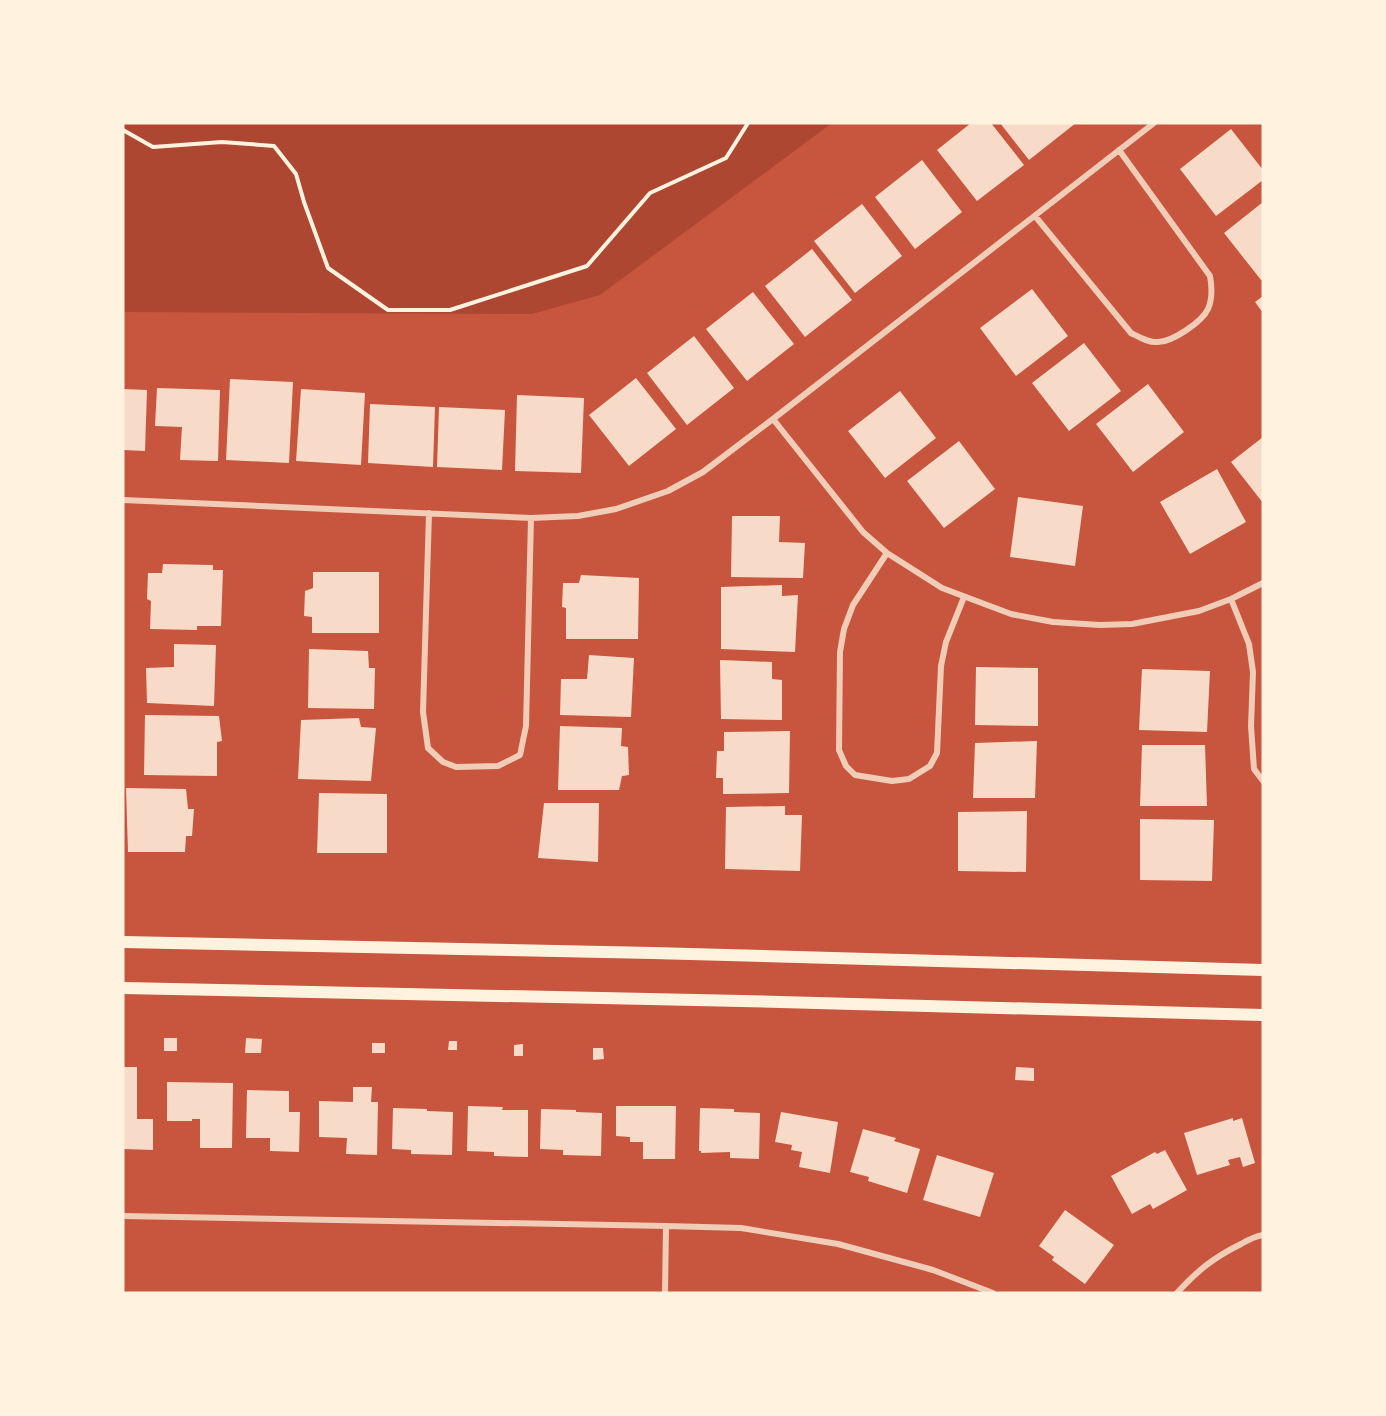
<svg xmlns="http://www.w3.org/2000/svg" width="1386" height="1416" viewBox="0 0 1386 1416" font-family="Jost,sans-serif">
<style>
.green{fill:#ae4732}
.building{fill:#f7dbc8}
.lines{fill:none;stroke-linecap:round;stroke-linejoin:round}
.path{stroke:#fff3e0;stroke-width:4}
.minor{stroke:#f1ccb7;stroke-width:6}
.secondary{stroke:#fff3e0;stroke-width:12}
</style>
<rect width="100%" height="100%" fill="#c8553d"/>
<!-- green -->
<path class="green" d="M 123,123 L 832,123 L 600,295 L 532,314 L 123,312 Z"/>
<!-- building -->
<path class="building" d="M 971,123 L 991,123 L 1024,165 L 977,201 L 937,150 Z
M 1000,123 L 1076,123 L 1029,160 Z
M 1231,129 L 1263,170 L 1263,180 L 1216,216 L 1180,169 Z
M 922,160 L 962,212 L 915,249 L 875,197 Z
M 1263,202 L 1263,279 L 1261,280 L 1224,233 Z
M 862,204 L 902,256 L 855,293 L 814,241 Z
M 812,249 L 852,300 L 805,337 L 765,286 Z
M 1032,289 L 1068,336 L 1016,376 L 980,328 Z
M 753,292 L 794,344 L 747,381 L 706,329 Z
M 1263,296 L 1263,313 L 1255,302 Z
M 694,336 L 734,388 L 687,425 L 647,373 Z
M 1084,343 L 1121,391 L 1069,431 L 1032,383 Z
M 636,378 L 676,429 L 629,466 L 589,415 Z
M 230,379 L 293,382 L 289,463 L 226,460 Z
M 1148,384 L 1184,432 L 1133,472 L 1096,424 Z
M 157,388 L 220,390 L 218,461 L 180,460 L 182,427 L 155,426 Z
M 123,389 L 147,390 L 145,451 L 123,450 Z
M 301,389 L 365,393 L 361,465 L 296,461 Z
M 900,391 L 936,438 L 885,478 L 848,431 Z
M 517,395 L 584,398 L 581,473 L 515,471 Z
M 370,404 L 435,407 L 433,467 L 368,463 Z
M 439,407 L 505,410 L 502,470 L 437,467 Z
M 1263,437 L 1263,503 L 1231,462 Z
M 959,441 L 995,489 L 944,528 L 907,481 Z
M 1217,469 L 1246,522 L 1190,554 L 1160,502 Z
M 1018,497 L 1083,506 L 1075,566 L 1010,557 Z
M 732,516 L 780,516 L 779,542 L 805,543 L 803,578 L 731,577 Z
M 163,564 L 213,565 L 213,570 L 223,570 L 221,626 L 197,626 L 197,630 L 150,629 L 151,601 L 147,599 L 148,573 L 162,573 Z
M 313,572 L 379,572 L 379,633 L 312,633 L 312,617 L 304,616 L 305,591 L 313,588 Z
M 581,575 L 639,578 L 638,639 L 566,639 L 566,608 L 562,607 L 563,583 L 579,583 Z
M 782,585 L 782,596 L 798,595 L 795,652 L 721,649 L 721,587 Z
M 174,644 L 216,645 L 214,706 L 147,703 L 146,668 L 174,667 Z
M 309,649 L 368,651 L 369,668 L 375,668 L 374,709 L 308,708 Z
M 589,655 L 634,658 L 631,717 L 560,715 L 561,679 L 587,679 Z
M 720,660 L 772,662 L 772,679 L 782,680 L 782,720 L 721,719 Z
M 976,667 L 1038,668 L 1038,726 L 975,725 Z
M 1142,669 L 1210,671 L 1207,732 L 1139,730 Z
M 145,715 L 219,716 L 222,741 L 217,742 L 217,776 L 144,775 Z
M 359,718 L 361,727 L 376,728 L 371,781 L 298,779 L 301,720 Z
M 560,726 L 622,728 L 621,746 L 628,747 L 629,775 L 622,776 L 619,790 L 558,790 Z
M 790,731 L 789,793 L 723,794 L 723,778 L 716,778 L 717,751 L 724,751 L 724,732 Z
M 1037,741 L 1035,798 L 973,798 L 975,743 Z
M 1142,745 L 1205,745 L 1207,806 L 1140,806 Z
M 126,788 L 186,789 L 188,809 L 194,809 L 192,836 L 186,836 L 185,852 L 128,852 Z
M 319,793 L 387,794 L 387,853 L 317,853 Z
M 544,803 L 599,803 L 598,862 L 538,858 Z
M 785,806 L 785,815 L 802,815 L 800,871 L 725,869 L 726,807 Z
M 1027,811 L 1026,872 L 958,871 L 958,812 Z
M 1140,819 L 1214,820 L 1212,881 L 1140,880 Z
M 164,1038 L 177,1038 L 177,1051 L 164,1051 Z
M 246,1038 L 262,1039 L 261,1053 L 245,1053 Z
M 449,1041 L 457,1041 L 457,1050 L 448,1050 Z
M 372,1043 L 385,1043 L 385,1053 L 372,1053 Z
M 523,1044 L 523,1056 L 514,1056 L 514,1045 Z
M 593,1048 L 603,1048 L 604,1059 L 593,1060 Z
M 123,1067 L 137,1067 L 137,1119 L 153,1119 L 153,1150 L 123,1149 Z
M 1016,1067 L 1034,1068 L 1034,1081 L 1015,1080 Z
M 167,1082 L 233,1083 L 232,1148 L 200,1148 L 200,1119 L 192,1119 L 192,1121 L 167,1121 Z
M 353,1087 L 372,1087 L 371,1102 L 378,1102 L 377,1155 L 346,1154 L 347,1138 L 319,1137 L 319,1101 L 353,1102 Z
M 247,1090 L 289,1091 L 289,1112 L 300,1112 L 299,1152 L 270,1151 L 270,1138 L 246,1138 Z
M 468,1106 L 503,1107 L 502,1110 L 528,1110 L 528,1157 L 494,1156 L 494,1152 L 467,1151 Z
M 616,1106 L 676,1106 L 675,1159 L 643,1159 L 643,1142 L 630,1142 L 630,1137 L 616,1136 Z
M 393,1108 L 427,1109 L 427,1111 L 453,1112 L 452,1155 L 411,1154 L 411,1150 L 392,1149 Z
M 700,1108 L 734,1109 L 734,1112 L 760,1113 L 759,1159 L 730,1158 L 730,1152 L 701,1153 L 701,1151 L 699,1151 Z
M 541,1109 L 576,1110 L 576,1112 L 602,1113 L 601,1156 L 563,1155 L 563,1150 L 540,1149 Z
M 781,1112 L 838,1122 L 830,1173 L 799,1167 L 802,1152 L 791,1150 L 792,1145 L 775,1142 Z
M 1233,1118 L 1233,1121 L 1242,1118 L 1255,1163 L 1243,1167 L 1240,1157 L 1228,1160 L 1230,1165 L 1197,1175 L 1184,1133 Z
M 863,1129 L 896,1138 L 894,1141 L 920,1149 L 907,1193 L 868,1181 L 869,1177 L 850,1172 Z
M 1165,1150 L 1187,1190 L 1153,1209 L 1150,1204 L 1132,1214 L 1111,1176 L 1155,1152 L 1157,1154 Z
M 937,1155 L 994,1173 L 980,1217 L 923,1200 Z
M 1065,1210 L 1114,1245 L 1085,1284 L 1052,1260 L 1054,1257 L 1039,1246 Z"/>
<g class="lines">
<!-- path -->
<path class="path" d="M 123,130 L 153,147 L 222,142 L 274,146 L 296,174 L 304,202 L 328,268 L 388,310 L 450,310 L 587,266 L 650,193 L 726,158 L 748,123"/>
<!-- minor -->
<path class="minor" d="M 1035,216 L 1131,333 C 1139,337 1149,343 1158,342 C 1172,342 1202,322 1208,309 C 1213,298 1212,287 1210,276 L 1119,150
M 773,419 L 863,532 L 887,553 L 942,588 L 1011,614 L 1053,622 L 1100,625 L 1132,624 L 1199,611 L 1231,599 L 1263,583
M 123,500 L 531,518 L 578,516 L 616,509 L 668,491 L 703,472 L 773,419 L 1154,123
M 429,513 L 423,712 L 428,748 L 443,762 L 456,767 L 498,766 L 520,755 L 526,726 L 531,518
M 887,553 L 853,605 L 844,629 L 840,652 L 839,750 L 846,766 L 855,775 L 892,781 L 909,779 L 930,766 L 937,753 L 941,666 L 946,642 L 964,597
M 1231,599 L 1249,644 L 1253,672 L 1251,726 L 1254,769 L 1263,781
M 123,1216 L 666,1226 L 741,1228 L 838,1244 L 933,1270 L 993,1293
M 665,1293 L 666,1226
M 1177,1293 C 1198,1270 1213,1258 1241,1244 C 1248,1240 1255,1236 1263,1235"/>
<!-- secondary -->
<path class="secondary" d="M 123,942 L 653,953 L 1263,970
M 123,988 L 742,1001 L 1263,1015"/>
</g>
<!-- border -->
<rect width="1386" height="1416" fill="none" stroke="#fff3e0" stroke-width="249"/>
</svg>
